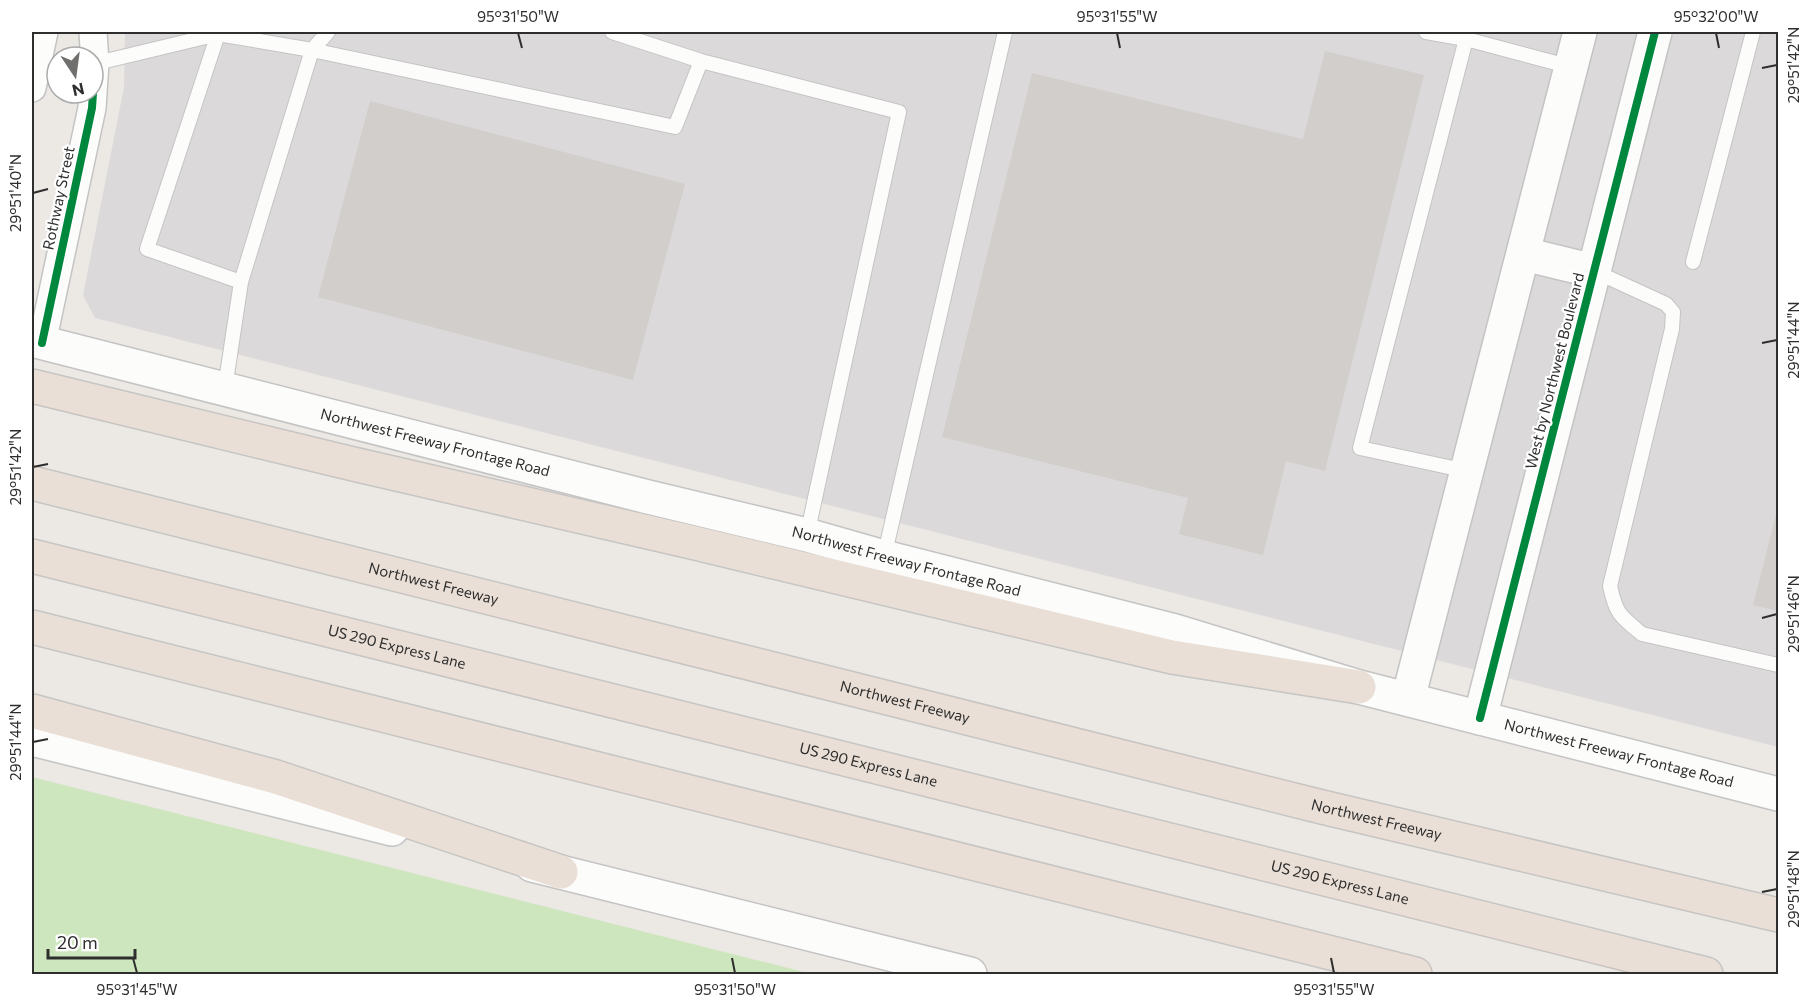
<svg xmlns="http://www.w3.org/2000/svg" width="1810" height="1006" viewBox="0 0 1810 1006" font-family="Commissioner,sans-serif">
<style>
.industrial{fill:#dcd9db}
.green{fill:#cee6be}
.building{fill:#d1cecb}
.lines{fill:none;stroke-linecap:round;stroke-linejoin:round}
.service-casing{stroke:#c5c4c5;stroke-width:16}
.minor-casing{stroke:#c5c4c5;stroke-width:30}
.tertiary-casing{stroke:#c5c4c5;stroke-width:36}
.secondary-casing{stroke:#c5c4c5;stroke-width:36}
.motorway-casing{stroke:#c6c5c4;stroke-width:36}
.service{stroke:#fcfcfb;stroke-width:14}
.minor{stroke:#fcfcfb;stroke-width:27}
.tertiary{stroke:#fcfcfb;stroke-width:33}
.secondary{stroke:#fcfcfb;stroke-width:33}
.motorway{stroke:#eadfd6;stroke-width:33}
.cycleway-casing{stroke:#fff;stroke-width:11}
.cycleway{stroke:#00873e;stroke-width:8}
.ticks{fill:none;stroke:#2e2e2e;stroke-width:2}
.labels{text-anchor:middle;stroke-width:4.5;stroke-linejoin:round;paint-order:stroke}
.street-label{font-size:15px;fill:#2e2e2e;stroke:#fff}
.neatline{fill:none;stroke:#2e2e2e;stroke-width:2}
.ticks-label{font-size:15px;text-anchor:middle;fill:#2e2e2e}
</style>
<rect width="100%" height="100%" fill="#ece8e4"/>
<!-- industrial -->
<path class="industrial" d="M 125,32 L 1778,32 L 1778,747 L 95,318 L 83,295 L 124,87 Z"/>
<!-- green -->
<path class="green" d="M 32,777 L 812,974 L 32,974 Z"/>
<!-- building -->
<path class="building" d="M 1325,51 L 1424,75 L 1325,471 L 1286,461 L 1263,555 L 1179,534 L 1188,498 L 942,437 L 1032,73 L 1303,139 Z
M 370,101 L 685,184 L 633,380 L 318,297 Z
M 1778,507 L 1778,611 L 1753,605 Z"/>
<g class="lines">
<!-- service casing -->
<g class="service-casing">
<path id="service" d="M 224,32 L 218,34 L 147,249 L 241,282
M 612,32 L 701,61 L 899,112 L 807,535
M 1426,32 L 1466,39 L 1571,67
M 1466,39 L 1360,448 L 1467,471
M 93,64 L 218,34 L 312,50 L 675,127 L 701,61
M 34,78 L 57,72
M 1693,262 L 1753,32
M 1594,271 L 1666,304 L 1673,312 L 1672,329 L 1610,586 C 1616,614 1620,616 1642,634 L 1778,665
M 225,388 L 241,282 L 312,50 L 328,32
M 884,557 L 1005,32"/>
</g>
<!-- minor casing -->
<g class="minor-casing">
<path id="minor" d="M 93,32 L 95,63 L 93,92
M 32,88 L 44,32
M 42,343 L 92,108 L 93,93"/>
</g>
<!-- tertiary casing -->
<g class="tertiary-casing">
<path id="tertiary" d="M 1524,254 L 1594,271
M 1408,699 L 1580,32
M 1480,718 L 1655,32"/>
</g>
<!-- secondary casing -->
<g class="secondary-casing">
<g id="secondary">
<path id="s1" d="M 32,340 L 648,497 L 807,535 L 884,557 L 1175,631 L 1359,687 L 1778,794"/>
<path d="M 32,739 L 392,829"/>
<path d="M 532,865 L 970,974"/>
</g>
</g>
<!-- motorway casing -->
<g class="motorway-casing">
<g id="motorway">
<path d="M 32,386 L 349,463 L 691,542 L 1172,657 L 1359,687"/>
<path id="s2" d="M 32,483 L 1322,807 L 1778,915"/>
<path id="s3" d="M 32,556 L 1706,974"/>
<path d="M 32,627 L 1415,974"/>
<path d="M 32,711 L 276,777 L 561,872"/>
</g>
</g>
<!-- service -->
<use href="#service" class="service"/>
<!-- minor -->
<use href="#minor" class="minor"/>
<!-- tertiary -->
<use href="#tertiary" class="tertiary"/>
<!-- secondary -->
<use href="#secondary" class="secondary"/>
<!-- motorway -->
<use href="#motorway" class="motorway"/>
<!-- cycleway casing -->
<g class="cycleway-casing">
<path id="cycleway" d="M 42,343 L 92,108 L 93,93
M 1480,718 L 1655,32"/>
</g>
<!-- cycleway -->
<use href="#cycleway" class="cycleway"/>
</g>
<!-- ticks -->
<path class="ticks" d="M 518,33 L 522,48M 1117,33 L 1120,48M 1716,33 L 1719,48M 1762,68 L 1777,65M 33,193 L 48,189M 1762,343 L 1777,340M 33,467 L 48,464M 1762,618 L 1777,614M 33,742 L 48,739M 1762,892 L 1777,889M 133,958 L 137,973M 732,958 L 735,973M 1331,958 L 1334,973"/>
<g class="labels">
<!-- street labels -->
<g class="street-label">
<text transform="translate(59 198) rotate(-78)" y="5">Rothway Street</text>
<text transform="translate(1555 371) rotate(-76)" y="5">West by Northwest Boulevard</text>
<text dy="5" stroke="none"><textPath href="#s1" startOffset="416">Northwest Freeway Frontage Road</textPath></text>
<text dy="5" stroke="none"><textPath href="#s1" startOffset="902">Northwest Freeway Frontage Road</textPath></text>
<text dy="5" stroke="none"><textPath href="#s2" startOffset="414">Northwest Freeway</textPath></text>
<text dy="5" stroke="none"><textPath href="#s3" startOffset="376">US 290 Express Lane</textPath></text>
<text dy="5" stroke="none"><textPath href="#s2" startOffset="900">Northwest Freeway</textPath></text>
<text dy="5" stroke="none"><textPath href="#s1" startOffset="1640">Northwest Freeway Frontage Road</textPath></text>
<text dy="5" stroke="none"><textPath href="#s3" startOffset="862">US 290 Express Lane</textPath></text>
<text dy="5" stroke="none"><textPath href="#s2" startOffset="1386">Northwest Freeway</textPath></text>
<text dy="5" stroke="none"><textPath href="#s3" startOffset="1348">US 290 Express Lane</textPath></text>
</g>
</g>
<!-- border -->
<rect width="1810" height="1006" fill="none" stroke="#ffffff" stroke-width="66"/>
<!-- north arrow -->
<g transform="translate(75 75) rotate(167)"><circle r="28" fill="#ffffff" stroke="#ababab" stroke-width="1.5"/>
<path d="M0-4.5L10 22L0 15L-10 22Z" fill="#706f6e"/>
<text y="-9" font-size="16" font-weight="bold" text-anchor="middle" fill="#2e2e2e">N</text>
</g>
<!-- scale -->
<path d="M48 949v9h87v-9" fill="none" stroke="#2e2e2e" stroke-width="3"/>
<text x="57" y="949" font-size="18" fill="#2e2e2e" stroke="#ffffff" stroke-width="4.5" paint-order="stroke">20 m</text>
<rect x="33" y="33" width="1744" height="940" class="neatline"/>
<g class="ticks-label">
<text x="518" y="22">95°31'50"W</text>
<text x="1117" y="22">95°31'55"W</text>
<text x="1716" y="22">95°32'00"W</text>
<text transform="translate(1794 65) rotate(-90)" y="5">29°51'42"N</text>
<text transform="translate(16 193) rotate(-90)" y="5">29°51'40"N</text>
<text transform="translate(1794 340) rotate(-90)" y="5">29°51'44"N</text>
<text transform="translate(16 467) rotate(-90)" y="5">29°51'42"N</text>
<text transform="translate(1794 614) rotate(-90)" y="5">29°51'46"N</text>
<text transform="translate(16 742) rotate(-90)" y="5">29°51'44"N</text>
<text transform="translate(1794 889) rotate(-90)" y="5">29°51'48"N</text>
<text x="137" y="995">95°31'45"W</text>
<text x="735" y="995">95°31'50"W</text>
<text x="1334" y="995">95°31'55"W</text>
</g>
</svg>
